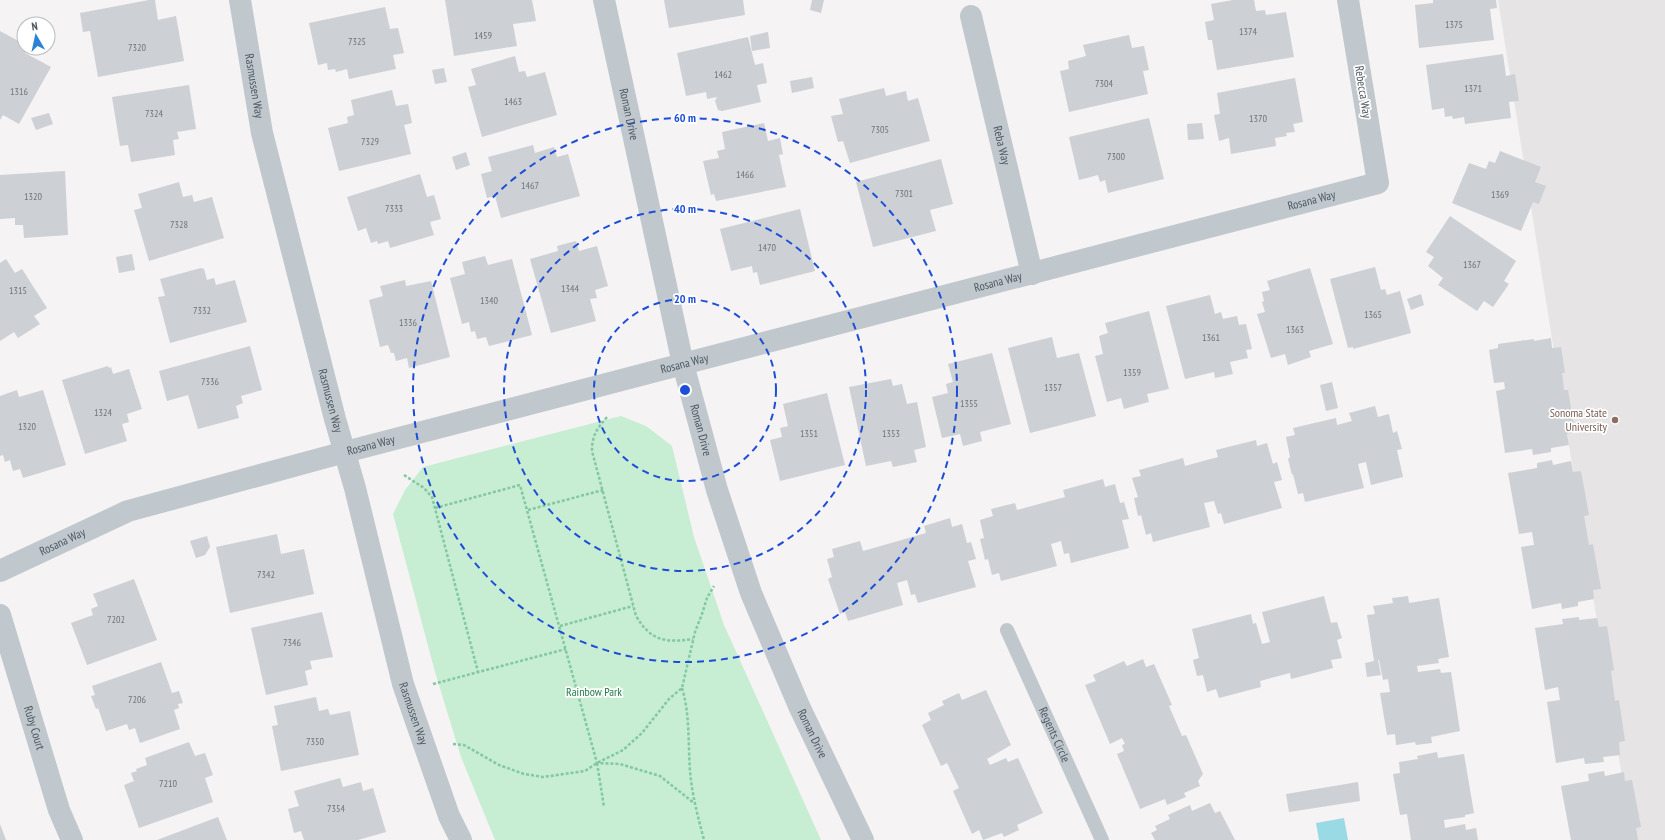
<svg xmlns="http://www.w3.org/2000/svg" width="1665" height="840" viewBox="0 0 1665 840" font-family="'PT Sans Narrow',sans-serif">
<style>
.education{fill:#e6e4e4}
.green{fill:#c7edd3}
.water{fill:#99dae5}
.building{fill:#cdd0d4}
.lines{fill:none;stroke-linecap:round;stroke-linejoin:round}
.path{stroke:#82c8a1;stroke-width:2.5;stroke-dasharray:3 2;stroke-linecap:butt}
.service{stroke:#c0c8ce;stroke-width:14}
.minor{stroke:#c0c8ce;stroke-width:22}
.ring{fill:none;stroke:#1d4ed8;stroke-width:2;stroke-dasharray:7 5}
.education-dot{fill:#8d6e63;stroke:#fff;stroke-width:1.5}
.labels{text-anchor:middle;stroke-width:3.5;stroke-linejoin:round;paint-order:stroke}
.number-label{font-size:10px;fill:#6c757c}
.street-label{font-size:12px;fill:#4c575f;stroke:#fff}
.education-label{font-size:12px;fill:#785e54;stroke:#fff;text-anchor:end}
.park-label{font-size:12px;fill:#217b48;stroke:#fff}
.centre{fill:#1d4ed8;stroke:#fff;stroke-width:2}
.ring-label{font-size:12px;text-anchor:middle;font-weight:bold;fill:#1d4ed8;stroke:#fff;stroke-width:3.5;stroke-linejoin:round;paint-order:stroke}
</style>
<rect width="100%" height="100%" fill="#f5f3f3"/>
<!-- education -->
<path class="education" d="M 1498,0 L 1665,0 L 1665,840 L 1632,840 Z"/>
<!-- green -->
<path class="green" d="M 621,416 L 646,426 L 672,446 L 694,537 L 724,625 L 821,840 L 495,840 L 461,757 L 435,672 L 393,514 L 405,490 L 423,467 Z"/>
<!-- water -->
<path class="water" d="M 1344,818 L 1348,840 L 1319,840 L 1316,823 Z"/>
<!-- building -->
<path class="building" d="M 149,0 L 155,0 L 158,20 L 176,16 L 184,61 L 98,77 L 90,31 L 83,32 L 80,13 Z
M 445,0 L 532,0 L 536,21 L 513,24 L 517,46 L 454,56 Z
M 664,0 L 743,0 L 745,15 L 669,28 Z
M 812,0 L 824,0 L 821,13 L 810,10 Z
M 1233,0 L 1254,0 L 1256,11 L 1265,10 L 1266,15 L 1286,12 L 1294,57 L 1217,70 L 1212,40 L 1208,40 L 1205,22 L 1214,20 L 1211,4 Z
M 1433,0 L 1496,0 L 1497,8 L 1490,9 L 1494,40 L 1419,48 L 1415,5 L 1433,3 Z
M 385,7 L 390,29 L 398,28 L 404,53 L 393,55 L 396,69 L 349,79 L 347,69 L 336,72 L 335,69 L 328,70 L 327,63 L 318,65 L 309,23 Z
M 0,31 L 24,44 L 24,48 L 28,48 L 25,53 L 51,67 L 19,124 L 3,115 L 0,120 Z
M 768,32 L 770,48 L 752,51 L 750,36 Z
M 1129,35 L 1132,48 L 1144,46 L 1149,70 L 1143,71 L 1148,94 L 1069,112 L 1060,71 L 1069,69 L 1068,61 L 1086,56 L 1083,45 Z
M 748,37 L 755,65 L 763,63 L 767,83 L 757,85 L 761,102 L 722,111 L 718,110 L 715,101 L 717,97 L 707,99 L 706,92 L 686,96 L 677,53 Z
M 1503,54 L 1506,76 L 1515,74 L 1519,101 L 1509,102 L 1511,118 L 1465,124 L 1464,117 L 1453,119 L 1452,116 L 1445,117 L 1444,108 L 1432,110 L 1426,65 Z
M 515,56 L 519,72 L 525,71 L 527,77 L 545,72 L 557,115 L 482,137 L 468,87 L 476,85 L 471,69 Z
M 444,68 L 447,82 L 435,84 L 432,70 Z
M 812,77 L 814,88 L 792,93 L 790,81 Z
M 1295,78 L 1303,122 L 1293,124 L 1295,132 L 1286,133 L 1287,136 L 1275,138 L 1276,146 L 1231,154 L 1229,138 L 1219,141 L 1214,115 L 1220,114 L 1217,93 Z
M 189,85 L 196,129 L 177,132 L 179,139 L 173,140 L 175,155 L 131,162 L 128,145 L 120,146 L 112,97 Z
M 884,88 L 886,96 L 906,91 L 908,101 L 918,98 L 930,141 L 850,163 L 843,141 L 838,142 L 831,116 L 843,114 L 839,99 Z
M 392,90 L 396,106 L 408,104 L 412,123 L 404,125 L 411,154 L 339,171 L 328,128 L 348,123 L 347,117 L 354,115 L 351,100 Z
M 49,113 L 53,124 L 36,130 L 31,118 Z
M 1149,118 L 1164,179 L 1108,193 L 1105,180 L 1100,182 L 1098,175 L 1079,180 L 1069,137 Z
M 764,123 L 768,141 L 780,138 L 783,154 L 779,155 L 786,187 L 716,201 L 714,194 L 711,195 L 703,161 L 719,158 L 717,151 L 725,149 L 722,132 Z
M 1202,123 L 1204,139 L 1188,140 L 1187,124 Z
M 533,145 L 535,153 L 554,147 L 557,157 L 568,154 L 580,196 L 501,218 L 495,196 L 487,198 L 481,174 L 492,171 L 488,157 Z
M 1500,151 L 1541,167 L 1535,182 L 1546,186 L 1539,204 L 1533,202 L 1521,231 L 1452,203 L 1469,163 L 1486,169 L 1489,161 L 1495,163 Z
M 466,152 L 470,165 L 456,170 L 452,157 Z
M 941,159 L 953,204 L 930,210 L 936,231 L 873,247 L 856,182 Z
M 65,171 L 68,235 L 24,238 L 23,225 L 15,225 L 15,218 L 0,219 L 0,175 Z
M 420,174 L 427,197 L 434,195 L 441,219 L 430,222 L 434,235 L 390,248 L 388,241 L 378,244 L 377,241 L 371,243 L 366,228 L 358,231 L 347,197 Z
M 179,182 L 183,197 L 192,195 L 194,202 L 212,197 L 224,238 L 149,261 L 134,210 L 142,208 L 138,194 Z
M 800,209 L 815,271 L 760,285 L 757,272 L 753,273 L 752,266 L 731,271 L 720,229 Z
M 1450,216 L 1516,261 L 1504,281 L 1509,284 L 1493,307 L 1484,301 L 1477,311 L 1438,285 L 1443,278 L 1428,266 L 1434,257 L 1426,252 Z
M 576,241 L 579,251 L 597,246 L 608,286 L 595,290 L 597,298 L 590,299 L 596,321 L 551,333 L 530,259 L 558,251 L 557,246 Z
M 132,254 L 135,270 L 119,273 L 116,257 Z
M 485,256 L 488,265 L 512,259 L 532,335 L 489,346 L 486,337 L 477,339 L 475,331 L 471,332 L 469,322 L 462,324 L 450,278 L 465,274 L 462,262 Z
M 6,259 L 15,273 L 22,269 L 47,308 L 34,316 L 40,324 L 18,338 L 14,332 L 0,341 L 0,263 Z
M 1375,267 L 1381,290 L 1385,289 L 1387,295 L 1400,291 L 1411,333 L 1353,349 L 1353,347 L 1348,348 L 1330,279 Z
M 201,268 L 204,269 L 207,280 L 214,278 L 216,285 L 235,280 L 247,322 L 170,343 L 158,297 L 165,296 L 160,279 Z
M 1310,268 L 1333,344 L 1309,351 L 1311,357 L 1288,365 L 1285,354 L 1271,358 L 1257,314 L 1265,312 L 1262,302 L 1264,301 L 1262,292 L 1270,290 L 1267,281 Z
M 405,280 L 406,286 L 431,281 L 450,357 L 409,368 L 407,358 L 396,361 L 394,353 L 391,353 L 388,345 L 380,347 L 369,300 L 383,296 L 380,286 Z
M 1421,294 L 1424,305 L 1411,310 L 1407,299 Z
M 1210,295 L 1215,314 L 1221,312 L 1223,319 L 1237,316 L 1239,325 L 1246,324 L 1252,349 L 1246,350 L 1248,358 L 1230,362 L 1233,374 L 1215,378 L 1214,372 L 1185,379 L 1166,306 Z
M 1149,311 L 1169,389 L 1147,394 L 1149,402 L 1124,409 L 1121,398 L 1107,402 L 1095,356 L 1103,354 L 1099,336 L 1108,333 L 1105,323 Z
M 1052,337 L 1057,358 L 1079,353 L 1096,416 L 1030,433 L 1008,348 Z
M 1551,338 L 1552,348 L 1561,347 L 1565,373 L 1562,373 L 1564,390 L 1568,390 L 1575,432 L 1567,434 L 1569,445 L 1551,448 L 1551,452 L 1533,455 L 1532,449 L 1505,453 L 1496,391 L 1505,389 L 1504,382 L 1494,383 L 1489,350 L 1498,348 L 1498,344 L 1534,339 L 1534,341 Z
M 250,346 L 262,390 L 241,396 L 243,403 L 236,406 L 239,418 L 198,429 L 188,395 L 167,401 L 159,371 Z
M 992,353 L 1011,424 L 980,432 L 982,441 L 963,446 L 960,434 L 942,438 L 932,397 L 948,393 L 946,384 L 953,382 L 948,364 Z
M 108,366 L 109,368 L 111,367 L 113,374 L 129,369 L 142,409 L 127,414 L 129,422 L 122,424 L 127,441 L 85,454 L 62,380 Z
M 891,379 L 893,386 L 902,384 L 907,404 L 917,402 L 926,447 L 914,450 L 917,462 L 893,467 L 891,461 L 866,466 L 849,387 Z
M 1332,382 L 1338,408 L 1326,411 L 1320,385 Z
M 17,390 L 19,397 L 43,390 L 66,465 L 23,478 L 20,469 L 13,471 L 10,460 L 5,462 L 3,455 L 0,456 L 0,396 Z
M 827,393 L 845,465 L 780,481 L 770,440 L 782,437 L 780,428 L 788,426 L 783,404 Z
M 1375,406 L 1378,417 L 1389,414 L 1393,433 L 1397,431 L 1402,449 L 1397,450 L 1403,477 L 1371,485 L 1366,462 L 1358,464 L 1364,488 L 1305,502 L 1303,493 L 1298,494 L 1293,474 L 1292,475 L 1288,459 L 1290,457 L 1286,437 L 1295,435 L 1293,428 L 1336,418 L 1337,425 L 1352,421 L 1349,413 Z
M 1256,440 L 1257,446 L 1267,443 L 1273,464 L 1277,462 L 1282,480 L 1274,482 L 1282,508 L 1224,524 L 1221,513 L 1218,514 L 1214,501 L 1204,503 L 1210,527 L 1153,542 L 1151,533 L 1146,535 L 1141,515 L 1138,516 L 1134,498 L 1138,497 L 1132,478 L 1141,476 L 1139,470 L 1183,458 L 1185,466 L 1218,457 L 1216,450 Z
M 1552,460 L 1553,465 L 1571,461 L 1573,472 L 1581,471 L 1589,515 L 1584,516 L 1589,545 L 1593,544 L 1601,589 L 1593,590 L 1594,599 L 1578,602 L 1578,606 L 1562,609 L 1561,603 L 1532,609 L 1521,547 L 1534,545 L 1532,532 L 1519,534 L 1508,473 L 1537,468 L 1537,463 Z
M 1103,479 L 1105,487 L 1115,484 L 1120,503 L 1124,502 L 1129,519 L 1122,520 L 1129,548 L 1071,563 L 1069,553 L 1064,554 L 1061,541 L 1051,544 L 1057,566 L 1001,581 L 999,573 L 992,575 L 988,559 L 985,560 L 980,539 L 984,538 L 980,520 L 993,516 L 991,509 L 1015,503 L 1017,510 L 1065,497 L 1063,490 Z
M 950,518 L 952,527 L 962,524 L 967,543 L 971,542 L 976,559 L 968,561 L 976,587 L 918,603 L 915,594 L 911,595 L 907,580 L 897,583 L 903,605 L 848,621 L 845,612 L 840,614 L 828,579 L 832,577 L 827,559 L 834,557 L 832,549 L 860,541 L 863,551 L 926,533 L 924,526 Z
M 277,534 L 281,554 L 304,549 L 314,594 L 230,613 L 216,547 Z
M 207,536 L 210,547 L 205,555 L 196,558 L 190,541 Z
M 134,579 L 157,640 L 87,665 L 71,623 L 93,615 L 91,609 L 98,606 L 93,594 Z
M 1324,596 L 1331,623 L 1337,622 L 1342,638 L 1337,640 L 1342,658 L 1331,660 L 1333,668 L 1291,679 L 1290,673 L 1260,681 L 1261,687 L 1219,698 L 1216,689 L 1207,692 L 1203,675 L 1197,676 L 1193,660 L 1199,658 L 1192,629 L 1251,614 L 1253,624 L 1256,623 L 1262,644 L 1270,642 L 1262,612 Z
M 1408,596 L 1409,603 L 1439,598 L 1449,657 L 1438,659 L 1439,663 L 1417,666 L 1418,672 L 1440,669 L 1441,673 L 1451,672 L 1460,731 L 1431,737 L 1432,743 L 1416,745 L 1415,742 L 1396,745 L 1395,734 L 1387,735 L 1380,693 L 1390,692 L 1388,679 L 1383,680 L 1379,660 L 1378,660 L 1381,675 L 1367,677 L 1365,663 L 1374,661 L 1367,615 L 1375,614 L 1373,606 L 1393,603 L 1392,598 Z
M 322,612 L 333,657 L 310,661 L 312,669 L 305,671 L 308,685 L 266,695 L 251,628 Z
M 1579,617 L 1579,620 L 1597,618 L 1599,627 L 1607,626 L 1614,670 L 1611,671 L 1615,701 L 1619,700 L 1625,741 L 1619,742 L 1620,755 L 1603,757 L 1604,762 L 1585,764 L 1584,758 L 1556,763 L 1547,702 L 1560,700 L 1558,687 L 1545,690 L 1535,628 L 1563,624 L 1562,619 Z
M 1143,659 L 1146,667 L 1154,664 L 1172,705 L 1169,706 L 1182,736 L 1186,735 L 1203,774 L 1198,781 L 1200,786 L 1184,793 L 1186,797 L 1167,805 L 1165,799 L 1140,809 L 1117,754 L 1124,751 L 1122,745 L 1125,744 L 1122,738 L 1110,744 L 1085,685 L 1096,681 L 1093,675 L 1124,661 L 1127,666 Z
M 161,662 L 172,693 L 179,691 L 183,703 L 178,704 L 179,708 L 174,710 L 180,729 L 140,743 L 135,728 L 129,730 L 127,724 L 106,731 L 98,708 L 96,709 L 91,696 L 95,695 L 92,686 Z
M 986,690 L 1011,745 L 987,759 L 990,765 L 1006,758 L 1008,762 L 1018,758 L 1043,813 L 1017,825 L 1019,830 L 1004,837 L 1002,833 L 983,840 L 979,830 L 972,834 L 953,791 L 959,788 L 947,763 L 941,766 L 922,725 L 931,720 L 928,713 L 944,705 L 942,701 L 959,693 L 962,700 Z
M 316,697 L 319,711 L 328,709 L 330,715 L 350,711 L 359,755 L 281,771 L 272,726 L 278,725 L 274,706 Z
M 189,742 L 195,756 L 205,753 L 213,775 L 205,778 L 213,802 L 139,828 L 124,785 L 134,781 L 131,773 L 137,771 L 136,769 L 147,765 L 145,758 Z
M 1437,752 L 1438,758 L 1464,754 L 1474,813 L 1465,815 L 1465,817 L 1444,820 L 1445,828 L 1465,824 L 1466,830 L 1476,828 L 1478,840 L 1411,840 L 1407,814 L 1400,815 L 1393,774 L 1400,773 L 1399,762 L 1418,759 L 1417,756 Z
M 1604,771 L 1605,776 L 1624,772 L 1625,781 L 1632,780 L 1641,827 L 1636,828 L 1638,840 L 1571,840 L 1561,786 L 1589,781 L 1588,774 Z
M 340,778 L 343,787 L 361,782 L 363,791 L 373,788 L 386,832 L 358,840 L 304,840 L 301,831 L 294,833 L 288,809 L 299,806 L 294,791 Z
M 1358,782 L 1360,801 L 1289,812 L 1286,794 Z
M 1210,803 L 1215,813 L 1220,811 L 1235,840 L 1155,840 L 1151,833 L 1157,830 L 1155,826 L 1170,819 L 1168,815 L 1190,805 L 1192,811 Z
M 218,817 L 227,840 L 157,840 Z
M 0,824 L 6,840 L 0,840 Z"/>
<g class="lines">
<!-- path -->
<path class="path" d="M 607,417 C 597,429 592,435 592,451 L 636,616 C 651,641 665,643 693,639
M 404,475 L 424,488 L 432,497 L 478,672
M 435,508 L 520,485 L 597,763 L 620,764 L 660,776 L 694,803
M 528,510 L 603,490
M 560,626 L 633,606
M 433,684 L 566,649
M 682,688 C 690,714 688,743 690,771 C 692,795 698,817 704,840
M 453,744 L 464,745 L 499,765 L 524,774 L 543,777 L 585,771 L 597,763 L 623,750 L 642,733 L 669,699 L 682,688 L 695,632 L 702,614 L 707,598 L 714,586
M 597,763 L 604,807"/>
<!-- service -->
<path class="service" id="s1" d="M 1007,630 L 1102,840"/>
<!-- minor -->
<g class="minor">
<path id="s2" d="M 240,0 L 262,133 L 335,419 L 355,488 L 403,684 L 449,816 L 461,840"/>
<path id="s3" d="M 604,0 L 683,364 L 717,490 L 751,593 L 799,706 L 863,840"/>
<path id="s4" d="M 971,16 L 1032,274"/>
<path id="s5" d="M 0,571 L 128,511 L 345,452 L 1378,183 L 1348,0"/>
<path id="s6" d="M 0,615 L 59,810 L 72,840"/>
</g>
</g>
<!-- distance rings -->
<g class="ring">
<circle cx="685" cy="390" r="91"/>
<circle cx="685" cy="390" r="181"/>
<circle cx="685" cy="390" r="272"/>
</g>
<!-- markers -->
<circle class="education-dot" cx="1615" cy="420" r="4"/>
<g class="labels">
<!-- number labels -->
<g class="number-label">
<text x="1454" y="28">1375</text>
<text x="1248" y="35">1374</text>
<text x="483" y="39">1459</text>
<text x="357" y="45">7325</text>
<text x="137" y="51">7320</text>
<text x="723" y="78">1462</text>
<text x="1104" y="87">7304</text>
<text x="1473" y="92">1371</text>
<text x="19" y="95">1316</text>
<text x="513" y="105">1463</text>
<text x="154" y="117">7324</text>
<text x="1258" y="122">1370</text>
<text x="880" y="133">7305</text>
<text x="370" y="145">7329</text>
<text x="1116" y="160">7300</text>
<text x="745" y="178">1466</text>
<text x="530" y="189">1467</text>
<text x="904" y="197">7301</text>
<text x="1500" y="198">1369</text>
<text x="33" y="200">1320</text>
<text x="394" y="212">7333</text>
<text x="179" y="228">7328</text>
<text x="767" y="251">1470</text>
<text x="1472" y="268">1367</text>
<text x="570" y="292">1344</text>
<text x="18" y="294">1315</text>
<text x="489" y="304">1340</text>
<text x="202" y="314">7332</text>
<text x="1373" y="318">1365</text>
<text x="408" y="326">1336</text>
<text x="1295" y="333">1363</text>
<text x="1211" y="341">1361</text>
<text x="1132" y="376">1359</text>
<text x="210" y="385">7336</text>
<text x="1053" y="391">1357</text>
<text x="969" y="407">1355</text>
<text x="103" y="416">1324</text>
<text x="27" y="430">1320</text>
<text x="809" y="437">1351</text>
<text x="891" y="437">1353</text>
<text x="266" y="578">7342</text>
<text x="116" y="623">7202</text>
<text x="292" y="646">7346</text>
<text x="137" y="703">7206</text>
<text x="315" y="745">7350</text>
<text x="168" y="787">7210</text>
<text x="336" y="812">7354</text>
</g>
<!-- street labels -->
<g class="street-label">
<text dy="4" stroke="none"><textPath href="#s2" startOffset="87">Rasmussen Way</textPath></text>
<text transform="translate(1363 92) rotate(81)" y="4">Rebecca Way</text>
<text dy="4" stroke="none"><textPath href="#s3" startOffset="117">Roman Drive</textPath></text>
<text dy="4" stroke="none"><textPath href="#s4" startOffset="133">Reba Way</textPath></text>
<text dy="4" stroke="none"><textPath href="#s5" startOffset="1365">Rosana Way</textPath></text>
<text dy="4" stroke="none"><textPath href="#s5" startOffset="1041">Rosana Way</textPath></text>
<text dy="4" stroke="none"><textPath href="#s5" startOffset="717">Rosana Way</textPath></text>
<text dy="4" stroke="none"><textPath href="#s2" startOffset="411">Rasmussen Way</textPath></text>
<text dy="4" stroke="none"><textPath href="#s3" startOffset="441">Roman Drive</textPath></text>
<text dy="4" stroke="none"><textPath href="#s5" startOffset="393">Rosana Way</textPath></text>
<text dy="4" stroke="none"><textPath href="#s5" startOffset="69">Rosana Way</textPath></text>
<text dy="4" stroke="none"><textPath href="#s2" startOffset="735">Rasmussen Way</textPath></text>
<text dy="4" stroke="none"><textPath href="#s6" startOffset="118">Ruby Court</textPath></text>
<text dy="4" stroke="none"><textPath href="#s3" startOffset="765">Roman Drive</textPath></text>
<text dy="4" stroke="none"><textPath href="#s1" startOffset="115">Regents Circle</textPath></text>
</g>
<!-- education labels -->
<g class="education-label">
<text x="1607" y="417">Sonoma State<tspan x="1607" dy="14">University</tspan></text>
</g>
<!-- park labels -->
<g class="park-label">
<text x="594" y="696">Rainbow Park</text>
</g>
</g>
<circle cx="685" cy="390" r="6" class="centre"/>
<g class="ring-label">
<text x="685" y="122">60 m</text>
<text x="685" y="213">40 m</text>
<text x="685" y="303">20 m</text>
</g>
<!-- north arrow -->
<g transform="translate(36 36) rotate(351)"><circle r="19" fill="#ffffff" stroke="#b7bcbf"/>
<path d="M0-3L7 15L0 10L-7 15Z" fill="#2d82d5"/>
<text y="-6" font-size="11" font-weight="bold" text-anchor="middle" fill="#4c575f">N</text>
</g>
</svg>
